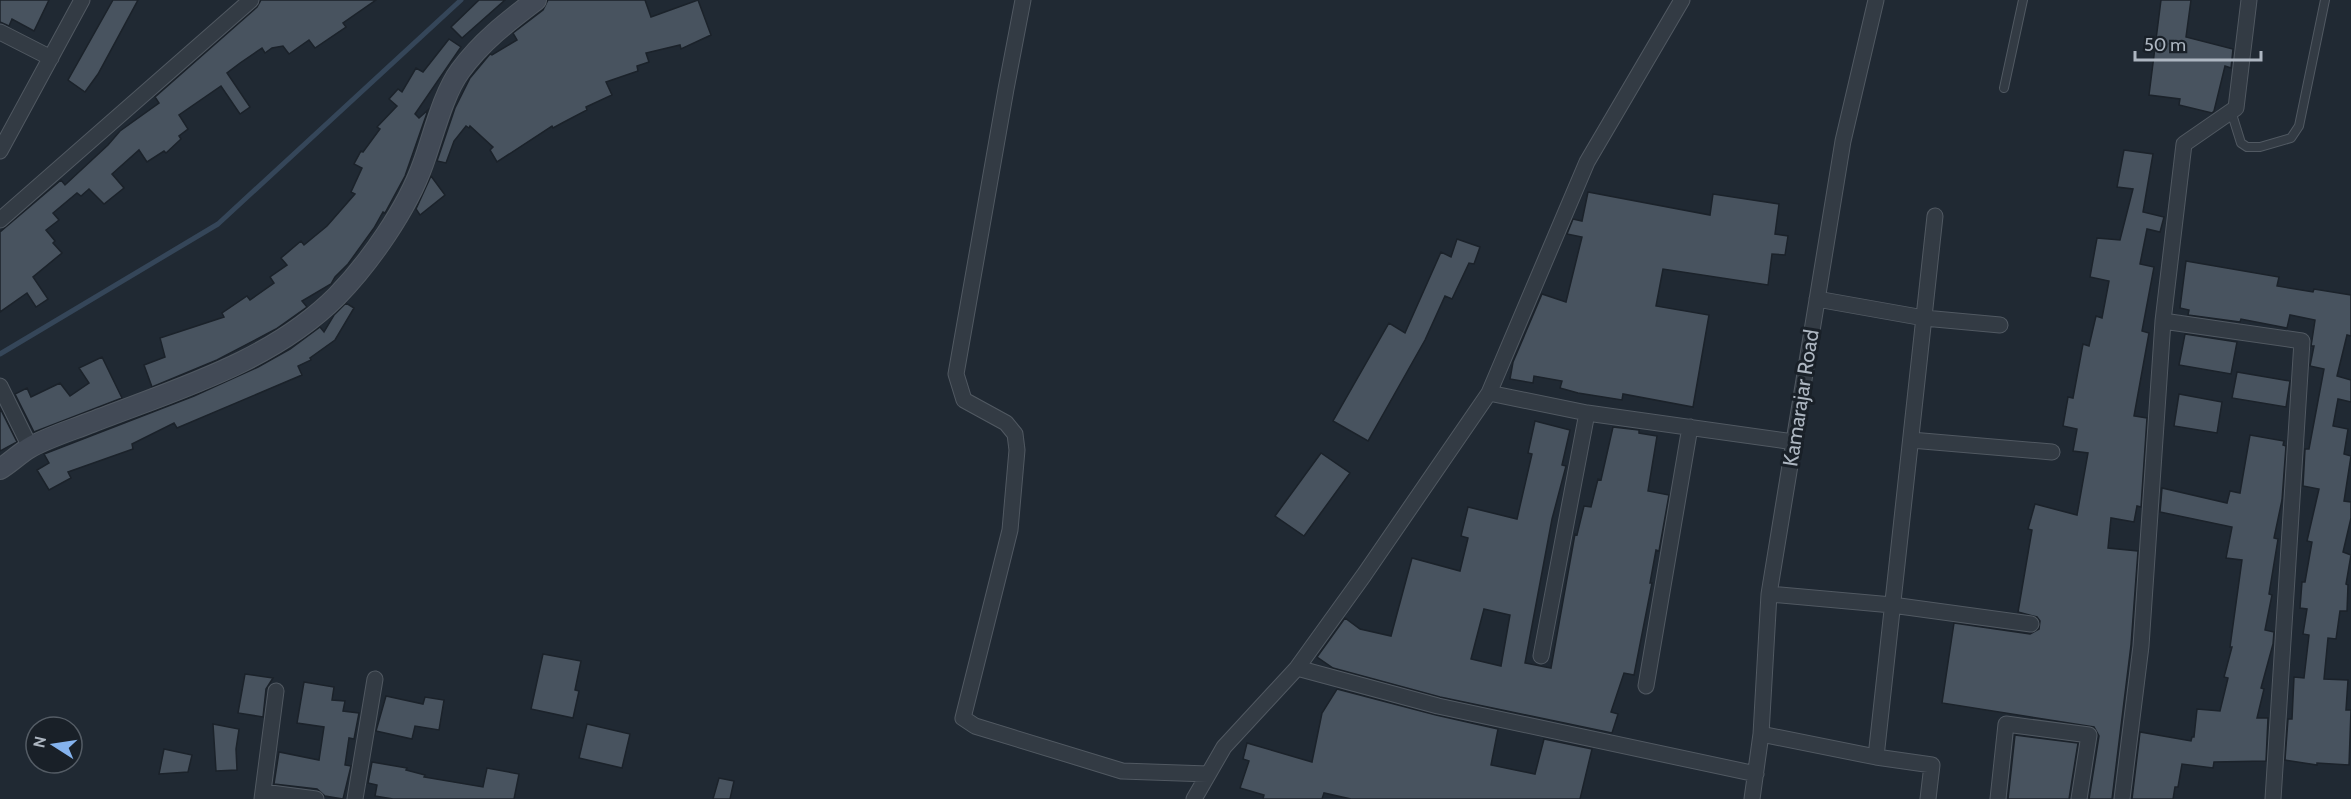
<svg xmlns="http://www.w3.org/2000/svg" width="2351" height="799" viewBox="0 0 2351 799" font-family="Cabin,sans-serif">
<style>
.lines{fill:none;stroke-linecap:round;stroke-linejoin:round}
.stream{stroke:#354659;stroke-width:5}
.building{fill:#48535f;stroke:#1b222a;stroke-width:1.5;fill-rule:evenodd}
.lane-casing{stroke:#515962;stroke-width:10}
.street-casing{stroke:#515962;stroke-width:17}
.secondary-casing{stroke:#515962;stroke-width:22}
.lane{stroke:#333b44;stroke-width:8}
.street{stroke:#333b44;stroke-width:15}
.secondary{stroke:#424a56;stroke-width:20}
.labels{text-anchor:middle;stroke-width:6;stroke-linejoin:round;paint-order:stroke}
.street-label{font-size:21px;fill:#adb6c1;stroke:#192028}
</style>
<rect width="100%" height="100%" fill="#202933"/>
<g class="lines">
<!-- stream -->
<path class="stream" d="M 0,354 L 218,224 L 461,0"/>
</g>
<!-- building -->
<path class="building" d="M 0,0 L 49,0 L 34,31 L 12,19 L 9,26 L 0,22 Z
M 113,0 L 138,0 L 98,74 L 85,92 L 68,80 Z
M 261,0 L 376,0 L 343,23 L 346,27 L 315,48 L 309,40 L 289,54 L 283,46 L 272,48 L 265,53 L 262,48 L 240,63 L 227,73 L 250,107 L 240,114 L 221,86 L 179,115 L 188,129 L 179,136 L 181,139 L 166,153 L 164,151 L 147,162 L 139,150 L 112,174 L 124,188 L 104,204 L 89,189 L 81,196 L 77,193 L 53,213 L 59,220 L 46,230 L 55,241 L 53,243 L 62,253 L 33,277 L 48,299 L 36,307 L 27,293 L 0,312 L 0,232 L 61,180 L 65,185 L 108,145 L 120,131 L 159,103 L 155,97 L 257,7 Z
M 479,0 L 505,0 L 462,38 L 451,27 Z
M 548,0 L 645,0 L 651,17 L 698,0 L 711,35 L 681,49 L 680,45 L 646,53 L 649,62 L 637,66 L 638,71 L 606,82 L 612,95 L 586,107 L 587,110 L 564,122 L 553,128 L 552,126 L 497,162 L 490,150 L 493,147 L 470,126 L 469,128 L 466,126 L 454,141 L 446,163 L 437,161 L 455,108 L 470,78 L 490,54 L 492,55 L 517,40 L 513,33 L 543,10 Z
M 2161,0 L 2191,0 L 2186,37 L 2233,49 L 2231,68 L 2225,66 L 2214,111 L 2212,113 L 2179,105 L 2180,99 L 2149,95 Z
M 449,39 L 461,47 L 415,114 L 419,118 L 428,110 L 405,176 L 385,213 L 383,212 L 374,228 L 348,264 L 335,277 L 331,284 L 302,301 L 307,307 L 276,329 L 217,360 L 152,387 L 144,365 L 165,357 L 160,338 L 224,317 L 222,313 L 247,296 L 250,300 L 274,283 L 270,277 L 287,265 L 281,258 L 301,241 L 304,245 L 327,226 L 355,194 L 351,192 L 362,168 L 354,164 L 361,151 L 363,152 L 380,129 L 377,127 L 397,106 L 389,99 L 398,89 L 402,92 L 416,68 L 423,72 Z
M 2124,150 L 2153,154 L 2143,212 L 2164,217 L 2160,232 L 2147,229 L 2140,264 L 2154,267 L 2142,331 L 2149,333 L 2134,416 L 2147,418 L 2141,507 L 2137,506 L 2134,522 L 2111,518 L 2108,548 L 2138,551 L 2131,645 L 2112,799 L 2089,799 L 2099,736 L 2094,727 L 1942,703 L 1954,623 L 2030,634 L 2039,629 L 2040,621 L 2037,617 L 2018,612 L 2032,530 L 2028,529 L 2035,504 L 2077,515 L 2088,453 L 2073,451 L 2077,429 L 2063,426 L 2068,397 L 2073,398 L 2083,344 L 2089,346 L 2096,316 L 2102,318 L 2109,281 L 2090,277 L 2097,238 L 2120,240 L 2133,189 L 2117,187 Z
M 431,176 L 445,195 L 420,215 L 416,209 Z
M 1588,192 L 1710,215 L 1713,194 L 1779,204 L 1775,234 L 1788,236 L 1785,255 L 1772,254 L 1768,285 L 1663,269 L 1656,306 L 1709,315 L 1693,407 L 1623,394 L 1622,400 L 1578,393 L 1560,388 L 1562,381 L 1534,376 L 1533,383 L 1510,379 L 1513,362 L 1542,294 L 1566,302 L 1582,237 L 1567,234 L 1573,219 L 1582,221 Z
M 1457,239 L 1480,247 L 1474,264 L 1469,263 L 1452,299 L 1445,296 L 1425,340 L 1368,441 L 1333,421 L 1389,323 L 1405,333 L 1441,252 L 1451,257 Z
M 2186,261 L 2279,277 L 2277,286 L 2313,292 L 2314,289 L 2351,295 L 2351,336 L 2347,335 L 2337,376 L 2351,380 L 2351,402 L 2338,399 L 2333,426 L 2348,429 L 2344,454 L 2351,456 L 2344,501 L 2351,502 L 2351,518 L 2343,552 L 2351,555 L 2346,584 L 2348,585 L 2347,611 L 2340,611 L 2336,639 L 2328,638 L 2324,679 L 2348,680 L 2346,710 L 2351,710 L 2349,765 L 2317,763 L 2317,765 L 2285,760 L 2288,719 L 2292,719 L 2294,677 L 2304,678 L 2309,635 L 2303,634 L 2307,609 L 2300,608 L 2302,582 L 2305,582 L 2312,542 L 2307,541 L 2319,489 L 2303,486 L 2305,449 L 2309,449 L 2324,369 L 2310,366 L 2314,346 L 2311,346 L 2312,340 L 2315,320 L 2290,315 L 2287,328 L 2241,319 L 2240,322 L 2188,315 L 2189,310 L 2180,308 Z
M 346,303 L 354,308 L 335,340 L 310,358 L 311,360 L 298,366 L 302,375 L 177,428 L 174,423 L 132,444 L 133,449 L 68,472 L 71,478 L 49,490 L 37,470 L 49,463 L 44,454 L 194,396 L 258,367 L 290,349 L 320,327 L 324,332 L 334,315 Z
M 2185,334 L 2237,342 L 2231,374 L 2179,365 Z
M 102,357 L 122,398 L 34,432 L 15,394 L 27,388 L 31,397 L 60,383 L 70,396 L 89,383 L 79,368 Z
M 2237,372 L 2290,381 L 2286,407 L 2232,398 Z
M 2179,394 L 2222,402 L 2217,433 L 2174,426 Z
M 0,408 L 17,442 L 0,451 Z
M 1535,421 L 1570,430 L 1562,465 L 1566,466 L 1552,519 L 1525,663 L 1551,668 L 1575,534 L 1577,535 L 1584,506 L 1591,507 L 1598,479 L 1601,480 L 1613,427 L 1639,430 L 1639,433 L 1657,436 L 1648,491 L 1669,495 L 1659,551 L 1656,550 L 1650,583 L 1652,583 L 1634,675 L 1624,673 L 1611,712 L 1618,714 L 1612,733 L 1440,697 L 1333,668 L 1317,657 L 1345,618 L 1360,629 L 1391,636 L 1412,558 L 1460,571 L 1468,538 L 1461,536 L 1468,507 L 1517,519 L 1532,454 L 1528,453 ZM 1484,609 L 1510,615 L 1501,666 L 1471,659 Z
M 2250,435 L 2284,441 L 2283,445 L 2286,446 L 2282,500 L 2274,538 L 2278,539 L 2269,594 L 2272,595 L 2265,630 L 2274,632 L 2273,644 L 2261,688 L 2264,689 L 2257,718 L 2268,718 L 2266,761 L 2214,762 L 2213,768 L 2182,764 L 2178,787 L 2175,787 L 2173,799 L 2132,799 L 2140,732 L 2191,741 L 2192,737 L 2194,737 L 2197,709 L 2220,711 L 2228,678 L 2224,677 L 2232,647 L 2230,647 L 2242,560 L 2226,558 L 2232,527 L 2160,512 L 2162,488 L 2227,503 L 2230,491 L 2240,493 Z
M 1321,453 L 1350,473 L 1304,536 L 1275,516 Z
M 543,654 L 581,661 L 575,690 L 579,691 L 573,718 L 531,709 Z
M 245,674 L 273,678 L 266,689 L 263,717 L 238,713 Z
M 304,682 L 334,687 L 332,700 L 345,701 L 343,711 L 359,713 L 354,739 L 349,738 L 345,765 L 351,766 L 343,799 L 325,796 L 317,789 L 274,784 L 279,752 L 319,760 L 324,727 L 297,723 Z
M 1337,689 L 1436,715 L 1498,729 L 1491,765 L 1535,774 L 1544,739 L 1592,749 L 1580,799 L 1351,799 L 1324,793 L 1322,799 L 1263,799 L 1264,795 L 1240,788 L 1249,761 L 1243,759 L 1247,743 L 1312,762 L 1322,713 Z
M 386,696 L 423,704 L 425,697 L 444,700 L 439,730 L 415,726 L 412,739 L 376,731 Z
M 213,724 L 239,729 L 236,749 L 237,770 L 216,771 Z
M 587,724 L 630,734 L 622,768 L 579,758 Z
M 2015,735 L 2078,743 L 2069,799 L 2008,799 Z
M 164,749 L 192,755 L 188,772 L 159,774 Z
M 372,762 L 407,768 L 406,770 L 425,775 L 424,777 L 483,787 L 487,768 L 519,774 L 514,799 L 393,799 L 375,796 L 377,785 L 368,783 Z
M 719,778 L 734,781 L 730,799 L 713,799 Z"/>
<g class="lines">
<!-- lane casing -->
<g class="lane-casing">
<path id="lane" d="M 2004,88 L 2023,0
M 2231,111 L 2241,143 L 2247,147 L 2260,147 L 2291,138 L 2299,126 L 2325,0"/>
</g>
<!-- street casing -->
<g class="street-casing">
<path id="street" d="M 1023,0 L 1006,89 L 956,374 L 964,400 L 1006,423 L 1015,434 L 1017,450 L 1010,530 L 963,718 L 975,726 L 1122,771 L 1208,774
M 2249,0 L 2236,108 L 2184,144 L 2163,321 L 2302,341 L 2273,799
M 0,32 L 51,58
M 0,151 L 82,0
M 0,220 L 251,0
M 1817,299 L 1924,318 L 2000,325
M 0,386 L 30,447
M 1489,393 L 1587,413 L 1794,442
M 1911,440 L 2052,452
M 1769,594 L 1892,605 L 2031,624
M 1541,656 L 1587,413
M 1297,668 L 1438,706 L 1756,774
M 1646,686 L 1690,427
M 1761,734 L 1876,757 L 1932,765 L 1928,799
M 1876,757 L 1935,216
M 263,792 L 316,799
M 262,799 L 276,691
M 355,799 L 375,679
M 1194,799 L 1224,747 L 1297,668 L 1364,575 L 1489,393 L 1587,162 L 1682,0
M 1752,799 L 1761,734 L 1769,594 L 1843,141 L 1876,0
M 1998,799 L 2006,724 L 2089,735 L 2079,799
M 2122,799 L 2141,646 L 2163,321"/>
</g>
<!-- secondary casing -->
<g class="secondary-casing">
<path id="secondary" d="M 0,469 C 10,463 19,454 29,448 C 48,437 72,430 92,422 C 177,389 271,362 337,296 C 370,262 407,209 423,164 C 433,137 443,94 460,71 C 481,42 507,22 536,0"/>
</g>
<!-- lane -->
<use href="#lane" class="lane"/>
<!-- street -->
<use href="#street" class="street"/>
<!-- secondary -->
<use href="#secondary" class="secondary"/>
</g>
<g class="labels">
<!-- street labels -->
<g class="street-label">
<text transform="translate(1801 398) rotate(-81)" y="7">Kamarajar Road</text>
</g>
</g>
<!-- north arrow -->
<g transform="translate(54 745) rotate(282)"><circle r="28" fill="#192028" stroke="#545c65" stroke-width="1.5"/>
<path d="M0-4.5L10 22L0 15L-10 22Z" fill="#85b3ee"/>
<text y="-9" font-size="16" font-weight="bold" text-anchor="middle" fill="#adb6c1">N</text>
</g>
<!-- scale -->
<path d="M2135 51v9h126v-9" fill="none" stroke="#adb6c1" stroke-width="3"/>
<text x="2144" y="51" font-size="18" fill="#adb6c1" stroke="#192028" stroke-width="4.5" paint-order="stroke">50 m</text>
</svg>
